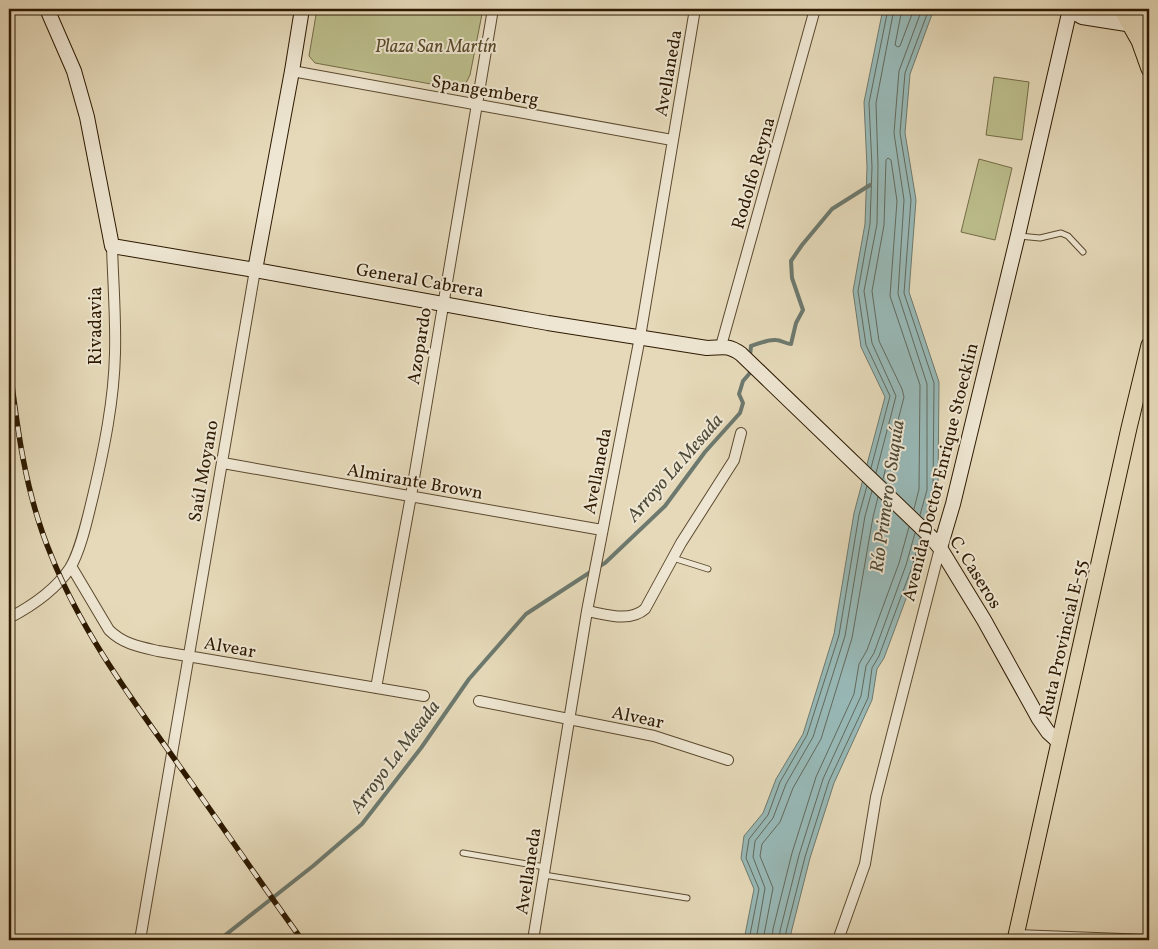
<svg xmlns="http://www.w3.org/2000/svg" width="1158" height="949" viewBox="0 0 1158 949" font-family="Vollkorn,serif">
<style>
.green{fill:#bbbd8b;stroke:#746b46}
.water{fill:#98b9b7;stroke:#6d796e}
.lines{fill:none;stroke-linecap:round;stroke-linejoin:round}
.shore{stroke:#62695c;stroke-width:1}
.stream{stroke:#6d796e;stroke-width:4}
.lane-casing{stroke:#5b492e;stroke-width:7}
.street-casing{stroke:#5b492e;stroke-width:12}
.secondary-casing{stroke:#2d1900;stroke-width:16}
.primary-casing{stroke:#2d1900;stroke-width:17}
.lane{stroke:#eee6d2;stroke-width:5}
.street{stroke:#eee6d2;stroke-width:10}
.secondary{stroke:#eee6d2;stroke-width:14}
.primary{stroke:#e5d9b9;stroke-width:15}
.rail-casing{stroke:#2d1900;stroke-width:5.5}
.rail{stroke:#eee6d2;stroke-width:4;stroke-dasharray:11;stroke-linecap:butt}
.labels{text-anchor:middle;stroke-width:4;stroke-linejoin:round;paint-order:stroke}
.park-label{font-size:18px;font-style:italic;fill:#584a2a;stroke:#eee6d2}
.street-label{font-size:18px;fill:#2d1900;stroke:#eee6d2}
.water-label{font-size:19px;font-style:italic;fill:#4d4937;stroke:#eee6d2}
</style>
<rect width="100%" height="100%" fill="#e5d9b9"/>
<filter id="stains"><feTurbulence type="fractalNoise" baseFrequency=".004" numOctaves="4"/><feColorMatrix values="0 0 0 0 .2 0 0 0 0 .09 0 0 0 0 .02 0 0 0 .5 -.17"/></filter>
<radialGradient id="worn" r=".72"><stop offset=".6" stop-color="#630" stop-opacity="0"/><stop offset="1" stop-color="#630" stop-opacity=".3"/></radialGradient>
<!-- green -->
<path class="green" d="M 317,9 L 483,9 L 470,75 L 466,83 L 460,88 L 453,88 L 315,63 L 309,56 Z
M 994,77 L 1029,82 L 1022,140 L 986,135 Z
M 979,159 L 1012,168 L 995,240 L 961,232 Z"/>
<!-- water -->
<path class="water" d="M 883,9 L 934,9 L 910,74 L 905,133 L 916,200 L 909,292 L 939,382 L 938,491 L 917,569 L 884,658 L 877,669 L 872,700 L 834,783 L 810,858 L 791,933 L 791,940 L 744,940 L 754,889 L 741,858 L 744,836 L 763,813 L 776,779 L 803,734 L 834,634 L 854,513 L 885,397 L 861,347 L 853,291 L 865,224 L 867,167 L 864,102 Z"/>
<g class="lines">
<!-- shore -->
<path class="shore" d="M 902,9 L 895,45 L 898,47 L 900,46 L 914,9
M 871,468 L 890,396 L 866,345 L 858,291 L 870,224 L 872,167 L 869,103 L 888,9
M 876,473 L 896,396 L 872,343 L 864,291 L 877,224 L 878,166 L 876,103 L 894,9
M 883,479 L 904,397 L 902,389 L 879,341 L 872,291 L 884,225 L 886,160 L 888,158 L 891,160 L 897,201 L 890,296 L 920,385 L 919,489 L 914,509
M 920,515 L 927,490 L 927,384 L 898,294 L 904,200 L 894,133 L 899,71 L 922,9
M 925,520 L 933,491 L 934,383 L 904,293 L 911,200 L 900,133 L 905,73 L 929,9
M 749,940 L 759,889 L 746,858 L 749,839 L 768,815 L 780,782 L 807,735 L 839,635 L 859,515 L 867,486
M 756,940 L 765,888 L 753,857 L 755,841 L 773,818 L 786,784 L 813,737 L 845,636 L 865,516 L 872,491
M 763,940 L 773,888 L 760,856 L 762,844 L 780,822 L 793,788 L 821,739 L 852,638 L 873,517 L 878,497
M 772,940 L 773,929 L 792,853 L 816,777 L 854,694 L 859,664 L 867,650 L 899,563 L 909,527
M 780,940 L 780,931 L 799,855 L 823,779 L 861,696 L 866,666 L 874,653 L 906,565 L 915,533
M 786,940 L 786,932 L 805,857 L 829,781 L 868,698 L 872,668 L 879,656 L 912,567 L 920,538"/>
<!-- stream -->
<path class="stream" d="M 750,356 L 751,346 C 758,344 768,339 776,340 C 781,340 786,344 791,344 L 796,323 L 803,310 L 792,278 L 791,261 L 802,245 L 832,209 L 870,185
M 598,567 L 605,563 L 665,506 L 705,452 L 740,413 L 743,403 L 739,394 L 743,381 L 750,373 L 749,368
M 219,940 L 313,866 L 362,824 L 421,748 L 469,679 L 526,614 L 592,571"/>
<!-- lane casing -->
<g class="lane-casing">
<path id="lane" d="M 1019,236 L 1040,238 L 1061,233 L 1068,236 L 1083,252
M 673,558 L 708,569
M 463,853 L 545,867
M 544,875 L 687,898"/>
</g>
<!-- street casing -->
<g class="street-casing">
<path id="street" d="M 292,71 L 672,140
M 721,346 L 815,9
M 223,463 L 602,530
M 71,566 L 109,630 C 123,644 140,647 158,651 L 424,696
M 587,611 C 605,614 629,623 645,609 L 681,543 L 734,460 L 741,433
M 9,618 C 32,606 55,591 70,568 C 81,550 88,516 93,496 C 104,449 114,401 115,353 C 116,317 113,282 112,246
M 376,688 L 411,496 L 493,9
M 479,701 L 654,736 L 728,760
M 1016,935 L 1149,940
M 140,940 L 255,270
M 533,940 L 587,611 L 640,337 L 695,9
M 838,940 L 865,864 L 876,797 L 940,548"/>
</g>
<!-- secondary casing -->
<g class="secondary-casing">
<path id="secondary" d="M 47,9 L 74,71 L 87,117 L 112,246 L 255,270 L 548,323 L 707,348 C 722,348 727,344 741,354 L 931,537 L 940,548 L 984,620 L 1039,719 L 1048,732 L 1059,742
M 1087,9 L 1149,17
M 1070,10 L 1082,17 L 1139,26
M 255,270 L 292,71 L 302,9
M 940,548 L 953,504 L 1018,235 L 1070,9"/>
</g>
<!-- primary casing -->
<g class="primary-casing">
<path id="primary" d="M 1121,9 L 1139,41 L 1149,69
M 1135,9 L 1149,39
M 1015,940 L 1129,428 L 1149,345"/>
</g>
<!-- lane -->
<use href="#lane" class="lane"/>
<!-- street -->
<use href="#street" class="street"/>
<!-- secondary -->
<use href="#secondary" class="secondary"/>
<!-- primary -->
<use href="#primary" class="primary"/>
<!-- rail casing -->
<g class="rail-casing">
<path id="rail" d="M 9,361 C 17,427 25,493 51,555 C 81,631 131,698 178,764 C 220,823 260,882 302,940"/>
</g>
<!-- rail -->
<use href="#rail" class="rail"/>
</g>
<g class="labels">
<!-- park labels -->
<g class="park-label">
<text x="436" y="52">Plaza San Martín</text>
</g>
<!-- street labels -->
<g class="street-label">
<text transform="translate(668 73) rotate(-80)" y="6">Avellaneda</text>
<text transform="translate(485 90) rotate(10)" y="6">Spangemberg</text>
<text transform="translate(753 173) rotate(-74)" y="6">Rodolfo Reyna</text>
<text transform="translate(420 280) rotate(10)" y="6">General Cabrera</text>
<text transform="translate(95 326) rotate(-90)" y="6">Rivadavia</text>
<text transform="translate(419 346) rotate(-81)" y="6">Azopardo</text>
<text transform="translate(203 471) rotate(-80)" y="6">Saúl Moyano</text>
<text transform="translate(597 471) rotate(-79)" y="6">Avellaneda</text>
<text transform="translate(940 472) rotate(-76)" y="6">Avenida Doctor Enrique Stoecklin</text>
<text transform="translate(415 481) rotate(10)" y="6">Almirante Brown</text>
<text transform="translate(976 572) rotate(58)" y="6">C. Caseros</text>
<text transform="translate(1063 638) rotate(-77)" y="6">Ruta Provincial E-55</text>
<text transform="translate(230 647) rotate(10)" y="6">Alvear</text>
<text transform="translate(638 717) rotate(12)" y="6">Alvear</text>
<text transform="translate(528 871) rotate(-81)" y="6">Avellaneda</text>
</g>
<!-- water labels -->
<g class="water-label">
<text transform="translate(674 467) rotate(-49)" y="7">Arroyo La Mesada</text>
<text transform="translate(886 496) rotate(-82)" y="7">Río Primero o Suquía</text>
<text transform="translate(394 756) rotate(-53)" y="7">Arroyo La Mesada</text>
</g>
</g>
<!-- margin -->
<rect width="1158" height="949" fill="none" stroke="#e5d9b9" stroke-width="30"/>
<rect x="10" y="10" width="1138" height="929" fill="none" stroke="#2d1900" stroke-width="2.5"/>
<rect x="15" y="15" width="1128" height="919" fill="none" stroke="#2d1900"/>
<rect width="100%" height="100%" filter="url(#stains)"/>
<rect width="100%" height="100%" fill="url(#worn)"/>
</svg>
